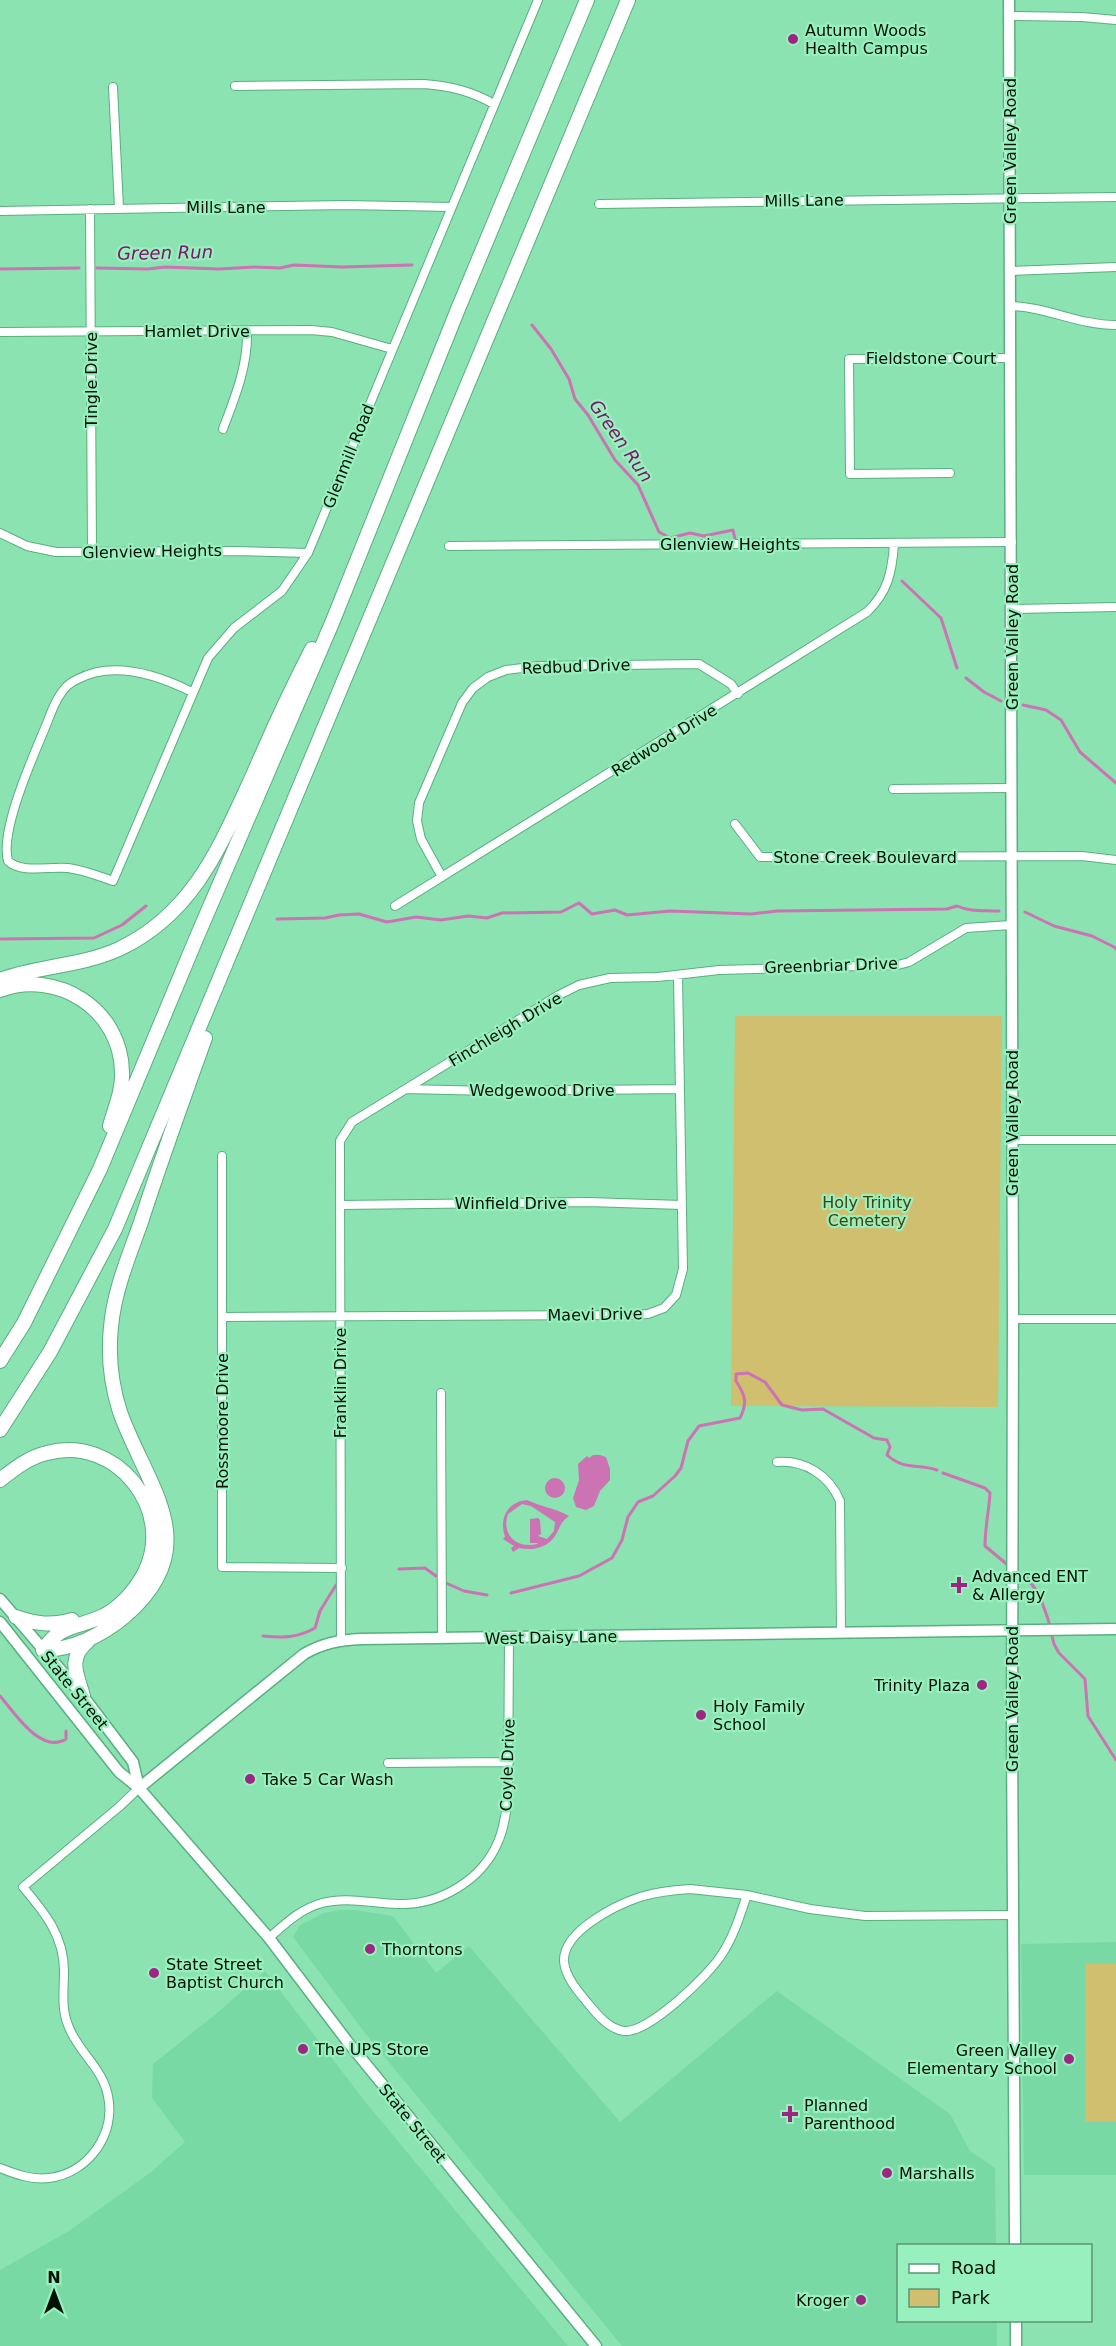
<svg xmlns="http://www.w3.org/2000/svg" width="1116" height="2346" viewBox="0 0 1116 2346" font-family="'DejaVu Sans',sans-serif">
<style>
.built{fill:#78d9a4}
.green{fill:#cfbf6f}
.water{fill:#cc73b3;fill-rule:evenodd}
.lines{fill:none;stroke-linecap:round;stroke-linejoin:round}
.stream{stroke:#cc73b3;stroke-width:3}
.street-casing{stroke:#58af81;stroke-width:10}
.secondary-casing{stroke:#58af81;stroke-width:13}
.highway-casing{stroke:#58af81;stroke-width:16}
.street{stroke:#fff;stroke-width:8}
.secondary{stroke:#fff;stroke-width:10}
.highway{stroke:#fff;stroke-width:14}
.poi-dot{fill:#9c2782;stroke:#98f0be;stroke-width:2}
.labels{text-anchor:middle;stroke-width:4.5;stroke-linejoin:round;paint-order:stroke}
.poi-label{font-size:16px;fill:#001105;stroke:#98f0be;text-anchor:start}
.street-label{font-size:16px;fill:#001105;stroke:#98f0be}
.park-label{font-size:16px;fill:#483f0e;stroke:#98f0be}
.water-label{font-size:18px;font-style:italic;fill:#81146b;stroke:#98f0be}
</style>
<rect width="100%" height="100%" fill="#8be3b2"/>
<!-- built -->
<path class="built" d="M 339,1910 L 355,1910 L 393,1916 L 436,1973 L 469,1946 L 620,2122 L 777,1991 L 950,2114 L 970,2151 L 995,2168 L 996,2245 L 898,2246 L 898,2320 L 997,2321 L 997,2346 L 622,2346 L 365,2033 L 293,1937 L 300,1925 L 324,1913 Z
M 1116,1942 L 1116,2175 L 1024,2175 L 1021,1944 Z
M 265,1971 L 367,2104 L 568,2346 L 0,2346 L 0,2270 L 69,2231 L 151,2172 L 185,2142 L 152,2098 L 153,2064 L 217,2013 Z"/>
<!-- green -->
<path class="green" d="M 735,1016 L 1002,1016 L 998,1407 L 731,1406 Z
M 1085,1964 L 1116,1964 L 1116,2122 L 1085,2122 Z"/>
<!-- water -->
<path class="water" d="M 593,1455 L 600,1455 L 606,1457 L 610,1469 L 610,1480 L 600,1491 L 594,1506 L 586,1510 L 576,1507 L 573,1498 L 579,1480 L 578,1464 L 587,1456 L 589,1458 Z
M545 1488a10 10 0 1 1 20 0a10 10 0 1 1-20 0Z
M 527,1500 C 541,1507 555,1508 569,1516 C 560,1522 560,1528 555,1536 C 547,1548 532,1551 519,1548 L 513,1552 L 511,1548 L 514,1546 L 503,1539 L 505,1537 C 499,1518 507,1502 527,1500 ZM 522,1504 L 531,1506 L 555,1522 L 554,1531 L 547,1539 L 538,1536 L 541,1534 L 540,1520 L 538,1518 L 530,1519 L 530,1543 L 538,1543 L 537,1544 C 516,1549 501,1534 508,1514 Z"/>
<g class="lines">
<!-- stream -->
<path class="stream" d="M 97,268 L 148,269 L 165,267 L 219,269 L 254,267 L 280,268 L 294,265 L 342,267 L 412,265
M 0,269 L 79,268
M 532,325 L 551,349 L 569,379 L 575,399 L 588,415 L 615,460 L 638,485 L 659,532 L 670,538 L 690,533 L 704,536 L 733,530 L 735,539
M 902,581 L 941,618 L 957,668
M 966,678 L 984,692 L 1001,701
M 1023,705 L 1046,710 L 1061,720 L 1080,752 L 1116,783
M 1025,912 L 1054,926 L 1092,936 L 1114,947 L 1116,949
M 277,919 L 325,918 L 339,915 L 359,914 L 387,922 L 416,917 L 441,920 L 468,916 L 487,918 L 502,913 L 561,912 L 579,903 L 592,914 L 615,910 L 627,915 L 670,911 L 751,914 L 777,911 L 947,909 L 957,906 C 970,912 984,910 999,911
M 0,939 L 94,938 L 122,925 L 146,906
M 943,1473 L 985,1488 L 990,1493 C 989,1511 985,1527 985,1546 L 1009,1566
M 399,1569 L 425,1568 L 436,1576
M 1017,1571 L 1027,1578 L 1039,1594 L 1048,1619 L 1054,1644 L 1059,1653 L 1085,1679 L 1088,1716 L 1116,1760
M 446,1583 L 464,1591 L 487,1595
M 511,1593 L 579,1576 L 612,1558 L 622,1540 L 628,1517 L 638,1502 L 653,1496 L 675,1476 L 681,1468 L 688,1441 L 699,1426 L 740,1418 C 748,1402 745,1395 736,1381 L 736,1374 L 748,1373 L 765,1382 L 782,1405 L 802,1410 L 823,1409 L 874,1438 L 887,1440 L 890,1447 L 887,1455 C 905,1471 917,1463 937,1470
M 263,1636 C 283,1638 297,1638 315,1628 L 320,1611 L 336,1585
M 0,1696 C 14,1712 41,1755 66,1739 L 66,1731"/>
<!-- street casing -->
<g class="street-casing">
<path id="street" d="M 1009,16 L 1082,17 L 1116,20
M 235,86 L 424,84 C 450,86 471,91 494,104
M 113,87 L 119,208
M 599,204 L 1116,197
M 90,209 L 92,552
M 0,211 L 345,205 L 451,207
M 1010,271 L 1116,267
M 1010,306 C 1048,307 1078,325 1116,325
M 0,332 L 311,330 L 332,332 L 392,349
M 223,429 C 235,397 248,366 247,331
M 950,473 L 850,474 L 849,359 L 1011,358
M 0,533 L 27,546 L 56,552 L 233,551 L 308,553
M 449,546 L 1012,542
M 1012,609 L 1116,607
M 192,692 C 158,675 114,660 78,679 C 74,681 70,683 67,686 C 54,699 49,720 42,735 C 30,764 0,832 8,861 C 22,874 50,866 68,868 C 84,870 98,876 113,881 L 208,658 L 234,628 L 282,591 L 308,553 L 538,0
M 893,789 L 1012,788
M 735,824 L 760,857 L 1082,856 L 1116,860
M 442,877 L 421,839 L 417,821 L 419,803 L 462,703 L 473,688 L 488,677 L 506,670 L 538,666 L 699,664 L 731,684 L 738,694
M 395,906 L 867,612 C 888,592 892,572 894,544
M 407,1089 L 490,1091 L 679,1089
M 1013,1140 L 1116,1140
M 222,1156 L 222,1567 L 342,1568
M 340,1205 L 588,1202 L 682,1205
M 223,1317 L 629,1315 L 648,1314 L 664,1308 L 676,1295 L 683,1269 L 678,976
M 1013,1319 L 1116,1319
M 441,1393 L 442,1638
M 777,1462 C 805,1460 829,1475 840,1501 L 841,1633
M 341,1641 L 340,1160 L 340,1141 L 352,1122 L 559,995 L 579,985 L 610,978 L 658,977 L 719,970 L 898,965 L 909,962 L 966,928 L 1011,925
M 388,1763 L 509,1762
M 690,1889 L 747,1895 C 740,1915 734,1936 722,1954 C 710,1974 648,2034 624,2031 C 608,2029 596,2013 586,2001 C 577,1990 565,1976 564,1961 C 563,1931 616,1905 640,1897 C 656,1892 674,1890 690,1889 Z
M 747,1895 L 810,1909 L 865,1916 L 1013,1915
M 269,1938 C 285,1924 300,1909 322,1903 C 348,1896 373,1904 399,1904 C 440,1905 482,1880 498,1842 C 504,1828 506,1813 508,1798 L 509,1638
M 0,2168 C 15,2174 31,2180 49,2178 C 88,2173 116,2135 108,2096 C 103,2068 77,2051 68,2025 C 61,2008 64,1989 64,1971 C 64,1936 45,1913 23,1887 L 119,1807 L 139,1788"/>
</g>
<!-- secondary casing -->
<g class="secondary-casing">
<path id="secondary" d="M 1009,0 L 1013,1319 L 1012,1734 L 1015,2246
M 0,1599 L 83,1696 L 133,1762 L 139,1788
M 0,1622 L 119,1772 L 139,1788 L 269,1938 L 347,2041 L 596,2346
M 139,1788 L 304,1654 C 323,1643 340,1640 361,1639 L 1116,1629
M 1016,2320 L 1016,2346"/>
</g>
<!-- highway casing -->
<g class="highway-casing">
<path id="highway" d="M 0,980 C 38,966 82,966 119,949 C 195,913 221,844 254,773 C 272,731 291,690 312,649
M 0,990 C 57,969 121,1009 122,1072 C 123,1090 115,1108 110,1126
M 0,1361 L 24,1323 L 100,1169 L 196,939 L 332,623 L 458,309 L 587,0
M 0,1430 L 50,1352 L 115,1229 L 628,0
M 0,1480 C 14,1469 29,1457 47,1453 C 115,1434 176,1509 145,1572 C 136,1590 119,1609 101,1617 C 74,1629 61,1624 43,1650
M 16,1617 C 36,1624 51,1626 72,1620
M 43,1650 C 72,1650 102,1635 125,1616 C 207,1545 147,1488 120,1412 C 111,1384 108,1355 111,1327 C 114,1291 129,1256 141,1222 C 161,1160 183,1099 205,1038
M 83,1696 C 77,1674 67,1659 88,1641"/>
</g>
<!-- street -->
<use href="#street" class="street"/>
<!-- secondary -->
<use href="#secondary" class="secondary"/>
<!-- highway -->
<use href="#highway" class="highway"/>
</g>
<!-- markers -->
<g class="poi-dot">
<circle cx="793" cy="39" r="6"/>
<path d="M956 1576h6v6h6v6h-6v6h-6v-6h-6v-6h6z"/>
<circle cx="982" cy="1685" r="6"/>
<circle cx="701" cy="1715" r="6"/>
<circle cx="250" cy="1779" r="6"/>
<circle cx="370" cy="1949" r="6"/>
<circle cx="154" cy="1973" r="6"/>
<circle cx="303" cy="2049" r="6"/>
<circle cx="1069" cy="2059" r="6"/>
<path d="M787 2105h6v6h6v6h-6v6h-6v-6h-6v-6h6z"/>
<circle cx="887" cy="2173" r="6"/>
<circle cx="861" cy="2300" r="6"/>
</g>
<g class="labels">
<!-- poi labels -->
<g class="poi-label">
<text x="805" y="36">Autumn Woods<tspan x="805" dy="18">Health Campus</tspan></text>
<text x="972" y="1582">Advanced ENT<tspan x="972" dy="18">&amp; Allergy</tspan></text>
<text x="970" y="1691" text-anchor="end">Trinity Plaza</text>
<text x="713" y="1712">Holy Family<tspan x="713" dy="18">School</tspan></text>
<text x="262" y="1785">Take 5 Car Wash</text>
<text x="382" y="1955">Thorntons</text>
<text x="166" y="1970">State Street<tspan x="166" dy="18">Baptist Church</tspan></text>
<text x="315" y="2055">The UPS Store</text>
<text x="1057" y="2056" text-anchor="end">Green Valley<tspan x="1057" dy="18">Elementary School</tspan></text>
<text x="804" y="2111">Planned<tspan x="804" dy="18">Parenthood</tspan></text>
<text x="899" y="2179">Marshalls</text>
<text x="849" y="2306" text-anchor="end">Kroger</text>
</g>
<!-- street labels -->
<g class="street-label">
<text transform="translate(1010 151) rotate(-90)" y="6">Green Valley Road</text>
<text transform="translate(804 200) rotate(-1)" y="6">Mills Lane</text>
<text x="226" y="213">Mills Lane</text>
<text x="197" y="337">Hamlet Drive</text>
<text x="931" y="364">Fieldstone Court</text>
<text transform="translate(91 380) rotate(-90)" y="6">Tingle Drive</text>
<text transform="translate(348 456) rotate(-68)" y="6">Glenmill Road</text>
<text x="730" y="550">Glenview Heights</text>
<text transform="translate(152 551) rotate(-1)" y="6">Glenview Heights</text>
<text transform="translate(1012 637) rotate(-90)" y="6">Green Valley Road</text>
<text transform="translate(576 666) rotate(-2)" y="6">Redbud Drive</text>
<text transform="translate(664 740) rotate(-32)" y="6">Redwood Drive</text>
<text x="865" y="863">Stone Creek Boulevard</text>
<text transform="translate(831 965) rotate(-2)" y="6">Greenbriar Drive</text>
<text transform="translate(505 1029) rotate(-31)" y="6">Finchleigh Drive</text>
<text x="542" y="1096">Wedgewood Drive</text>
<text transform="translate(1012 1123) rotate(-90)" y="6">Green Valley Road</text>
<text x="511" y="1209">Winfield Drive</text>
<text transform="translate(595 1314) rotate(-1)" y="6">Maevi Drive</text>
<text transform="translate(340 1383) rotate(-90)" y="6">Franklin Drive</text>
<text transform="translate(222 1421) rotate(-90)" y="6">Rossmoore Drive</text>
<text transform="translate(551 1637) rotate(-1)" y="6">West Daisy Lane</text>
<text transform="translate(75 1690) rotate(51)" y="6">State Street</text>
<text transform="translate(1012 1699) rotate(-90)" y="6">Green Valley Road</text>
<text transform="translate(507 1765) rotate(-88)" y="6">Coyle Drive</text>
<text transform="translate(413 2123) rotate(51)" y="6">State Street</text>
</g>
<!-- park labels -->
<g class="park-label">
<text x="867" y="1208">Holy Trinity<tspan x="867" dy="18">Cemetery</tspan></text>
</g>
<!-- water labels -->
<g class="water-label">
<text transform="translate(165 253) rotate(-1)" y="6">Green Run</text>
<text transform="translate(621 441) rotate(55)" y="6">Green Run</text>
</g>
</g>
<!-- legend -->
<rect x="897" y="2244" width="195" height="78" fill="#98f0be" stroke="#5b9774" stroke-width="1.5"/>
<rect x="909" y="2264" width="30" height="9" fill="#ffffff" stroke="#5b9774" stroke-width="1.5"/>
<text x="951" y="2274" font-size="18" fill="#001105">Road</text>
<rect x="909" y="2289" width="30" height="18" fill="#cfbf6f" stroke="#5b9774" stroke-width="1.5"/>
<text x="951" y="2304" font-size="18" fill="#001105">Park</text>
<!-- north arrow -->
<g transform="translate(54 2292)" stroke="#98f0be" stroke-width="4.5" paint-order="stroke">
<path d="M0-4.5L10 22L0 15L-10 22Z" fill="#001105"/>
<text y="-9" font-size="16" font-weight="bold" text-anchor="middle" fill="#001105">N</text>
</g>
</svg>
